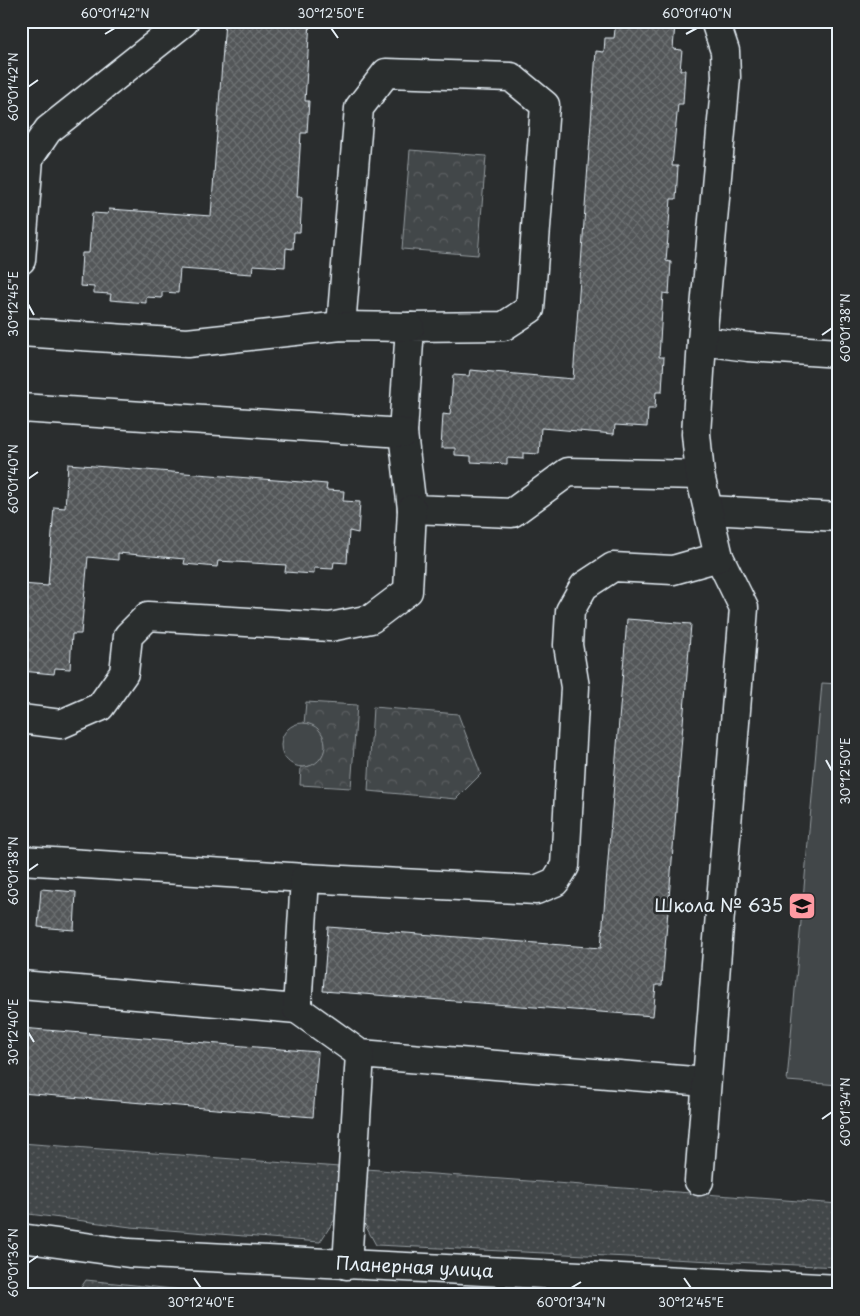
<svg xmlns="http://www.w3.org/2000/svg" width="860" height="1316" viewBox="0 0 860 1316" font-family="'Playpen Sans',sans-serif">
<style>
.grass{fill:url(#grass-dots);stroke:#959ca0}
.forest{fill:url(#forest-crowns);stroke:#959ca0}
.pitch{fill:#424648;stroke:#959ca0}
.building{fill:url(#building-cross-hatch);stroke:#e8f1f8}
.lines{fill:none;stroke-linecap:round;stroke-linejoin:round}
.minor-casing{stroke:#e8f1f8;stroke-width:31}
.minor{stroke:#2a2d2e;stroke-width:28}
.ticks{fill:none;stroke:#e8f1f8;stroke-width:2}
.labels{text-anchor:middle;stroke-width:5;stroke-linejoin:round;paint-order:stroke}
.poi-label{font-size:18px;fill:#e8f1f8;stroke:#2a2d2e;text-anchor:end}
.street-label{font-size:18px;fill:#e8f1f8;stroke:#2a2d2e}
.neatline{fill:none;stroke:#e8f1f8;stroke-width:2}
.ticks-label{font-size:12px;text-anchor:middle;fill:#e8f1f8}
</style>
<defs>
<pattern id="grass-dots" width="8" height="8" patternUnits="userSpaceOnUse" patternTransform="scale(1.25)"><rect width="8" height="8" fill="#424648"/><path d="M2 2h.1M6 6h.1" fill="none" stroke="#5d6163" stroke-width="1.8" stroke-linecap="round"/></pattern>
<pattern id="forest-crowns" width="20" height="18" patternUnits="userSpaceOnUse" patternTransform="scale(1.25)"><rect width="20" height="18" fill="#424648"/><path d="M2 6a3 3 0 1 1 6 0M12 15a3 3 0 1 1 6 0" fill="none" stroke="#5d6163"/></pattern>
<pattern id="building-cross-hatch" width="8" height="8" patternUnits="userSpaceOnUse" patternTransform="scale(1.25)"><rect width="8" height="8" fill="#535759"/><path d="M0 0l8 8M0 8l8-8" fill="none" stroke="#6c7072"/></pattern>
</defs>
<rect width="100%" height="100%" fill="#2a2d2e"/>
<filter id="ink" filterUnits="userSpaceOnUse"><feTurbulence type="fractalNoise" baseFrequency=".02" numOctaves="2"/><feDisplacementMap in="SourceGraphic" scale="10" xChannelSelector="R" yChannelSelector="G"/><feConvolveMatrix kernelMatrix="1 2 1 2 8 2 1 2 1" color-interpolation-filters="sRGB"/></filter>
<g filter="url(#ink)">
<!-- grass -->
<path class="grass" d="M 21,59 L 26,64 L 27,78 L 21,83 Z
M 21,1143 L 339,1167 L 335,1219 L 320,1242 L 131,1227 L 21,1213 Z
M 366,1169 L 839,1204 L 839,1267 L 376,1245 L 364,1223 Z
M 86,1280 L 231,1295 L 76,1295 Z"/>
<!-- forest -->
<path class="forest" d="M 410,150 L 486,156 L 478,255 L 402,249 Z
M 306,702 L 357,705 L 351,788 L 300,785 L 301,767 L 309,766 L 313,726 L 304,724 Z
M 373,707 L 458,714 L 481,774 L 456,799 L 368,791 Z"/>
<!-- pitch -->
<path class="pitch" d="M 822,683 L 839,684 L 839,1085 L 787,1081 Z
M281 745a22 22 0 1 1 44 0a22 22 0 1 1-44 0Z"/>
<!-- building -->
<path class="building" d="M 225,21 L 310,21 L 305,101 L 309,101 L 307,133 L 301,133 L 297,197 L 302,197 L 300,232 L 294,232 L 293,249 L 286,248 L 285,267 L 253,265 L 252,274 L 180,269 L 178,293 L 162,292 L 162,298 L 146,297 L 146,303 L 110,300 L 111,294 L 94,293 L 94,287 L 80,286 L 82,253 L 89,253 L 92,213 L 108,214 L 109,209 L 211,216 Z
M 616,21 L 651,21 L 675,24 L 673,49 L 682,50 L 680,70 L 685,70 L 683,104 L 678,104 L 672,166 L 678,166 L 676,199 L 671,199 L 666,261 L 671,262 L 669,294 L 663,293 L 659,357 L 664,357 L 662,392 L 656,392 L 655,409 L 648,409 L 647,427 L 615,425 L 614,434 L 541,428 L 539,454 L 523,453 L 523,459 L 507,458 L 507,464 L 471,462 L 471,456 L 455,455 L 455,448 L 441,448 L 443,414 L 450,415 L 453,375 L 469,376 L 470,370 L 573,379 L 596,51 L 604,52 L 605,38 L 614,38 Z
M 68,464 L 327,484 L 326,490 L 344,491 L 343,501 L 360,502 L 358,533 L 349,531 L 347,563 L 334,562 L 333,569 L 314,568 L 314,574 L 285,572 L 286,565 L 218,561 L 217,567 L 184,564 L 185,559 L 118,553 L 118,560 L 88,557 L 81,634 L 72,634 L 70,669 L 55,668 L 54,674 L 21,671 L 21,584 L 48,586 L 54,507 L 65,508 Z
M 627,619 L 691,624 L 662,985 L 656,985 L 653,1016 L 323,991 L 328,927 L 601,948 Z
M 41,889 L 76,892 L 74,930 L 38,927 Z
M 21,1028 L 318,1052 L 313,1117 L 21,1093 Z"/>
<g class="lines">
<!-- minor casing -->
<g class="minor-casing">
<g id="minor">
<path d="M 21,260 L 29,158 L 48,130 L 184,22"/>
<path d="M 341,326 L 359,108 L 386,73 L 511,77 L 545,105 L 530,309 L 504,326 L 410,327 L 403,433 L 412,509 L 512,513 L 568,472 L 700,475"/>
<path d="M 21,332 L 187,343 L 341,326 L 410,327"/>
<path d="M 702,341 L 748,347 L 839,353"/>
<path d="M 21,408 L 403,433"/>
<path d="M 709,510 L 839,517"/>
<path d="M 21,719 L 61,724 L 100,707 L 124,673 L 128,636 L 148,616 L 330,627 L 371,619 L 408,591 L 412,509"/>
<path d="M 21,860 L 305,878"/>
<path d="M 21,985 L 297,1009"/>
<path d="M 360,1054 L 706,1082"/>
<path d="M 699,1181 L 744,608 L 719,557"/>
<path id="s1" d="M 21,1238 L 129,1253 L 839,1289"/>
<path d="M 347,1265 L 360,1054 L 297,1009 L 305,878 L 536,890 L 555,882 L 565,866 L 575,687 L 568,645 L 570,611 L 584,586 L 613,567 L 673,570 L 719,557 L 700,475 L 696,434 L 702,341 L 726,77 L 725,51 L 715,21"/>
</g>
</g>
<!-- minor -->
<use href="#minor" class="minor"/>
</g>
</g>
<!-- ticks -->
<path class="ticks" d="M 331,28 L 338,38M 105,34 L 115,28M 686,34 L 697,28M 28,87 L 38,80M 28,304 L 34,315M 822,335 L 832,328M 28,479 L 38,472M 826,760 L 832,771M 28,871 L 38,864M 28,1032 L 34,1042M 822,1119 L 832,1112M 28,1263 L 38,1256M 194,1278 L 201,1288M 684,1278 L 691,1288M 571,1288 L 581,1282"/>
<!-- icons -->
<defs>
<g id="school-square" transform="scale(1.4375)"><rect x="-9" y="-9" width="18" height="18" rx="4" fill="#ff9aa2" stroke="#2a2d2e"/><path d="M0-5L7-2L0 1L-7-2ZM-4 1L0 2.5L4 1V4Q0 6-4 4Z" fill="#111"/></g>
</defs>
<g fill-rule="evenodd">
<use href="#school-square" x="802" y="906"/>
</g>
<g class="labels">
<!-- poi labels -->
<g class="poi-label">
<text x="783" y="912">Школа № 635</text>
</g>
<!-- street labels -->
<g class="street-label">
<text dy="6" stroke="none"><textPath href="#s1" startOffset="395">Планерная улица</textPath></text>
</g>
</g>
<!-- margin -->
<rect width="860" height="1316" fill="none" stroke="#2a2d2e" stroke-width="55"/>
<rect x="28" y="28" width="804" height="1260" class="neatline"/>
<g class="ticks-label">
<text x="115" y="18">60°01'42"N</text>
<text x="331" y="18">30°12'50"E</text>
<text x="697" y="18">60°01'40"N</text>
<text transform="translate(14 87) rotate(-90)" y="4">60°01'42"N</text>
<text transform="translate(14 304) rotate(-90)" y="4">30°12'45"E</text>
<text transform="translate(846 328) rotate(-90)" y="4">60°01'38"N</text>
<text transform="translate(14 479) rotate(-90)" y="4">60°01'40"N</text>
<text transform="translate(846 771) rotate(-90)" y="4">30°12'50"E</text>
<text transform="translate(14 871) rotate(-90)" y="4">60°01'38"N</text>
<text transform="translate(14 1032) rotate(-90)" y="4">30°12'40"E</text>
<text transform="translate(846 1112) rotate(-90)" y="4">60°01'34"N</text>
<text transform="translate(14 1263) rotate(-90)" y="4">60°01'36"N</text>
<text x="201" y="1307">30°12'40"E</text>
<text x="571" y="1307">60°01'34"N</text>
<text x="691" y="1307">30°12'45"E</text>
</g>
</svg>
